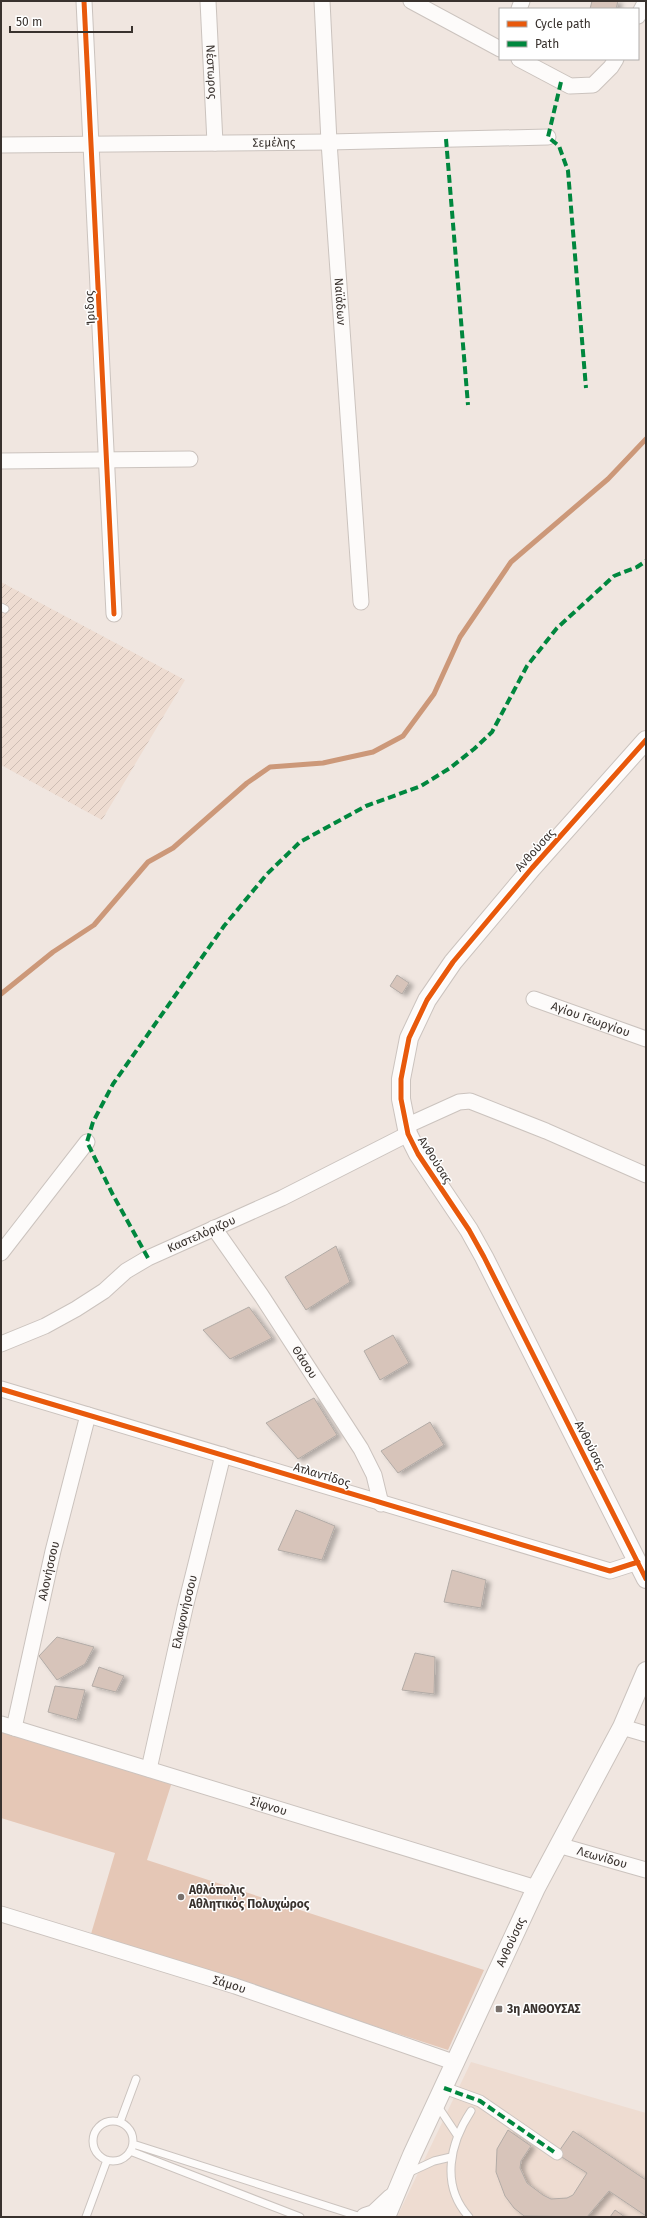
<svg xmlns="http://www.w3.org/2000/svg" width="647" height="2218" viewBox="0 0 647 2218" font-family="'Fira Sans',sans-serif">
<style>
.built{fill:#eedcd1}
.industrial{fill:url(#industrial-furrows)}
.garden{fill:#e5c7b6}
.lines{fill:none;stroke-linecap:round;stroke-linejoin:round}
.stream{stroke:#cc9879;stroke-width:5}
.building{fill:#d7c4ba;stroke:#b2aba6;filter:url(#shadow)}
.service-casing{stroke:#cbc3be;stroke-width:9}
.pedestrian-casing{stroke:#cbc3be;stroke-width:13}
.minor-casing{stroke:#cbc3be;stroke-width:17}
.tertiary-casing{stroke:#cbc3be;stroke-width:20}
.service{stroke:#fdfbfa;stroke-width:7}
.pedestrian{stroke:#fdfbfa;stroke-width:11}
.minor{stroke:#fdfbfa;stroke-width:15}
.tertiary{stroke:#fdfbfa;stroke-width:18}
.quiet{stroke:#00873e;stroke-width:4;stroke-dasharray:8 4;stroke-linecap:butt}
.cycleway-casing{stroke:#fff;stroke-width:8}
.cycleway{stroke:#e8590c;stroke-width:5}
.poi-dot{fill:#79716c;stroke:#fff;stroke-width:1.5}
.labels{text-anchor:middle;stroke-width:3;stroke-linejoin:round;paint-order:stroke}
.street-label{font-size:12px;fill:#39322e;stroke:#fff}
.poi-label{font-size:12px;font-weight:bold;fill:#39322e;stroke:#fff;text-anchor:start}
</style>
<defs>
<pattern id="industrial-furrows" width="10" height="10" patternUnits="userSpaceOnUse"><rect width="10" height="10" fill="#eedcd1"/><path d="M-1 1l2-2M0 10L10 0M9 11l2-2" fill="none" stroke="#cdbdb4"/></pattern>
<filter id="shadow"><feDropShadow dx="4.5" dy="2.5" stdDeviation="2" flood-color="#0004"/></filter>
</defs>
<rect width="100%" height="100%" fill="#f0e6e0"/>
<!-- built -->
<path class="built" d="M 471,2062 L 646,2113 L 646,2217 L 397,2217 Z"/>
<!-- industrial -->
<path class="industrial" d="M 1,582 L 185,680 L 102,820 L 1,765 Z"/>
<!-- garden -->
<path class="garden" d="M 1,1729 L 172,1782 L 147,1860 L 484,1970 L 448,2050 L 91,1934 L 115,1853 L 1,1818 Z"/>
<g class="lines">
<!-- stream -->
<path class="stream" d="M 1,994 L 53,952 L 94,925 L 148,862 L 173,848 L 247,783 L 270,767 L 323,763 L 373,752 L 403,736 L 434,694 L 460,637 L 511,562 L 608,479 L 646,439"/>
</g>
<!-- building -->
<path class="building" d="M 592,1 L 618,1 L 616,9 L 590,9 Z
M 397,975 L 409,983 L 402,994 L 390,986 Z
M 336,1246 L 350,1282 L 306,1310 L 285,1277 Z
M 249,1307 L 272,1338 L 230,1359 L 203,1330 Z
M 393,1335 L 409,1363 L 380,1380 L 364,1351 Z
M 314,1398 L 337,1435 L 298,1459 L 266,1423 Z
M 430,1422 L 444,1445 L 398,1473 L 381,1451 Z
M 296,1510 L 335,1526 L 322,1560 L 278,1550 Z
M 452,1570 L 486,1580 L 481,1608 L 444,1602 Z
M 57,1637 L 94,1647 L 85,1664 L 57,1680 L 39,1656 Z
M 415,1653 L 435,1657 L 434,1694 L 402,1690 Z
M 99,1667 L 124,1676 L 116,1692 L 92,1686 Z
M 55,1686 L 85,1690 L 77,1720 L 48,1712 Z
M 508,2130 L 531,2146 L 521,2161 L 520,2168 L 527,2183 L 543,2195 L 551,2199 L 567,2198 L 573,2195 L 587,2173 L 557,2154 L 573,2131 L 646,2180 L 646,2216 L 609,2191 L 587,2217 L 524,2216 L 514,2208 L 505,2196 L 496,2172 L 497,2149 Z
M 615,2210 L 625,2217 L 610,2217 Z"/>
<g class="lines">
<!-- service casing -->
<g class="service-casing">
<path id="service" d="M 1,607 L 5,609
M 437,2105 L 457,2135
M93 2141a20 20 0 1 1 40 0a20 20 0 1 1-40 0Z
M 120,2122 L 136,2079
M 133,2144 L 361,2217
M 130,2151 L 300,2217
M 408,2173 L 434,2161 L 451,2157
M 86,2217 L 107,2160
M 469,2217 C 440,2185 450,2143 471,2111"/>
</g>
<!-- pedestrian casing -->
<g class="pedestrian-casing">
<path id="pedestrian" d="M 444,2088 L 480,2101 L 557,2154"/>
</g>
<!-- minor casing -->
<g class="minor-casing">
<g id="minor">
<path d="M 84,1 L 114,614"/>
<path id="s1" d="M 208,1 L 215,143"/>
<path id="s2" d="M 322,1 L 329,142 L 361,602"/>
<path d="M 411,1 L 500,49"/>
<path d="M 519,9 L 522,1"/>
<path d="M 638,16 L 646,1"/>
<path d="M 519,59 L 570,86 L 593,85 L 611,67 L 616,59"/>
<path id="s3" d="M 1,145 L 329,142 L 548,137"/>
<path d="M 1,461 L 190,459"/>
<path id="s4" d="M 534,999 L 646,1039"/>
<path d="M 406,1126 L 459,1102 L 470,1101 L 546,1131 L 646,1175"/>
<path id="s5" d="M 214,1228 L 261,1295 L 361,1449 L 374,1475 L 381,1504"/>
<path d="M 1,1253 L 87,1142"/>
<path id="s6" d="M 1,1344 L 45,1326 L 76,1309 L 104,1291 L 126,1271 L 148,1258 L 282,1198 L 408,1134"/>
<path d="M 1,1389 L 610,1571 L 638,1562"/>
<path id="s7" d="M 1,1724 L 536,1888"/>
<path d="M 622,1727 L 646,1734"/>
<path id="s8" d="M 14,1728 L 53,1551 L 88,1415"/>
<path id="s9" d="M 149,1769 L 185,1608 L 223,1455"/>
<path id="s10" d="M 558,1845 L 646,1870"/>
<path id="s11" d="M 1,1914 L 235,1986 L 456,2063"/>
</g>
</g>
<!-- tertiary casing -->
<g class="tertiary-casing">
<g id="tertiary">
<path d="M 646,740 L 532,868 L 453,962 L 427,1000 L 409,1038 L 401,1079 L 401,1099 L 408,1134 L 418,1154 L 469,1230 L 484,1257 L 646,1579"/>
<path d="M 365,2217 L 374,2214 L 391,2198"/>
<path id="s12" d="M 386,2217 L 412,2155 L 536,1888 L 622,1727 L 646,1671"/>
</g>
</g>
<!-- service -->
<use href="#service" class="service"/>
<!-- pedestrian -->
<use href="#pedestrian" class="pedestrian"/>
<!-- minor -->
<use href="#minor" class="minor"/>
<!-- tertiary -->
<use href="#tertiary" class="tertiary"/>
<!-- quiet -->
<path class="quiet" d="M 561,82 L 548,137 L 559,146 L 568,171 L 586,388
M 446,139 L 468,405
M 148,1258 L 113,1195 L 87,1142 L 93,1122 L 113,1084 L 224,926 L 267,874 L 300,842 L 366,806 L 421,786 L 450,768 L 474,749 L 492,732 L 527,666 L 557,628 L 614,576 L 637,567 L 646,561
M 444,2088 L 480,2101 L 557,2154"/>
<!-- cycleway casing -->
<g class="cycleway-casing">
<path id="cycleway" d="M 84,1 L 114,614
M 646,740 L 532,868 L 453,962 L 427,1000 L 409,1038 L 401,1079 L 401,1099 L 408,1134 L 418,1154 L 469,1230 L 484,1257 L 646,1579
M 1,1389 L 610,1571 L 638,1562"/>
</g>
<!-- cycleway -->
<use href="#cycleway" class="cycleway"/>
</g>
<!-- markers -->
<g class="poi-dot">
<circle cx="181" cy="1897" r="4"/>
<rect x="495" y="2005" width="8" height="8" rx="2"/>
</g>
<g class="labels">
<!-- street labels -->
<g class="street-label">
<text dy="4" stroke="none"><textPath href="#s1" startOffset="71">Νέστωρος</textPath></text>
<text dy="4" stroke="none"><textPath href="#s3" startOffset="273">Σεμέλης</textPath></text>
<text dy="4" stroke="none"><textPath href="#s2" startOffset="301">Ναϊάδων</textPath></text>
<text transform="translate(90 308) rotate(-93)" y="4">Ίριδος</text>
<text transform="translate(535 850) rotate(-48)" y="4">Ανθούσας</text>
<text dy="4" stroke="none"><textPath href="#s4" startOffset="60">Αγίου Γεωργίου</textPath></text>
<text transform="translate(435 1160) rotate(58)" y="4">Ανθούσας</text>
<text dy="4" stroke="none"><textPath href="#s6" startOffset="230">Καστελόριζου</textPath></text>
<text dy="4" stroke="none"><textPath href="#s5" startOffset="162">Θάσου</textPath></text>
<text transform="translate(590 1445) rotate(63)" y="4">Ανθούσας</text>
<text transform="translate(322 1475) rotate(17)" y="4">Ατλαντίδος</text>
<text dy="4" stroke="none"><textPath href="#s8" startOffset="161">Αλονήσσου</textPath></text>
<text dy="4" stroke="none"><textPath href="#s9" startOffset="161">Ελαφονήσσου</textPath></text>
<text dy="4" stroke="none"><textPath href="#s7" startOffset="280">Σίφνου</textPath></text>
<text dy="4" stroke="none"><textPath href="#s10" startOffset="46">Λεωνίδου</textPath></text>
<text dy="4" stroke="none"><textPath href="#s12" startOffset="302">Ανθούσας</textPath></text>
<text dy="4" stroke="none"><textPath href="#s11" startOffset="239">Σάμου</textPath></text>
</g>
<!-- poi labels -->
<g class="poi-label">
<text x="189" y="1894">Αθλόπολις<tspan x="189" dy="14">Αθλητικός Πολυχώρος</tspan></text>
<text x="507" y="2013">3η ΑΝΘΟΥΣΑΣ</text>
</g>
</g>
<!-- border -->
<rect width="647" height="2218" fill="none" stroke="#39322e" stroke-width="4"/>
<!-- legend -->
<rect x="499" y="8" width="140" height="52" fill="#ffffff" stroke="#b0adab"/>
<rect x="507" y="21" width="20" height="6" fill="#e8590c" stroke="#b0adab"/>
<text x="535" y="28" font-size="12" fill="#39322e">Cycle path</text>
<rect x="507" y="41" width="20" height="6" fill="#00873e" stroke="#b0adab"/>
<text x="535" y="48" font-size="12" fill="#39322e">Path</text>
<!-- scale -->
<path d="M10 26v6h122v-6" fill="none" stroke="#39322e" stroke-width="2"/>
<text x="16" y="26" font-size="12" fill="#39322e" stroke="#ffffff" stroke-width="3" paint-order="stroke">50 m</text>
</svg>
